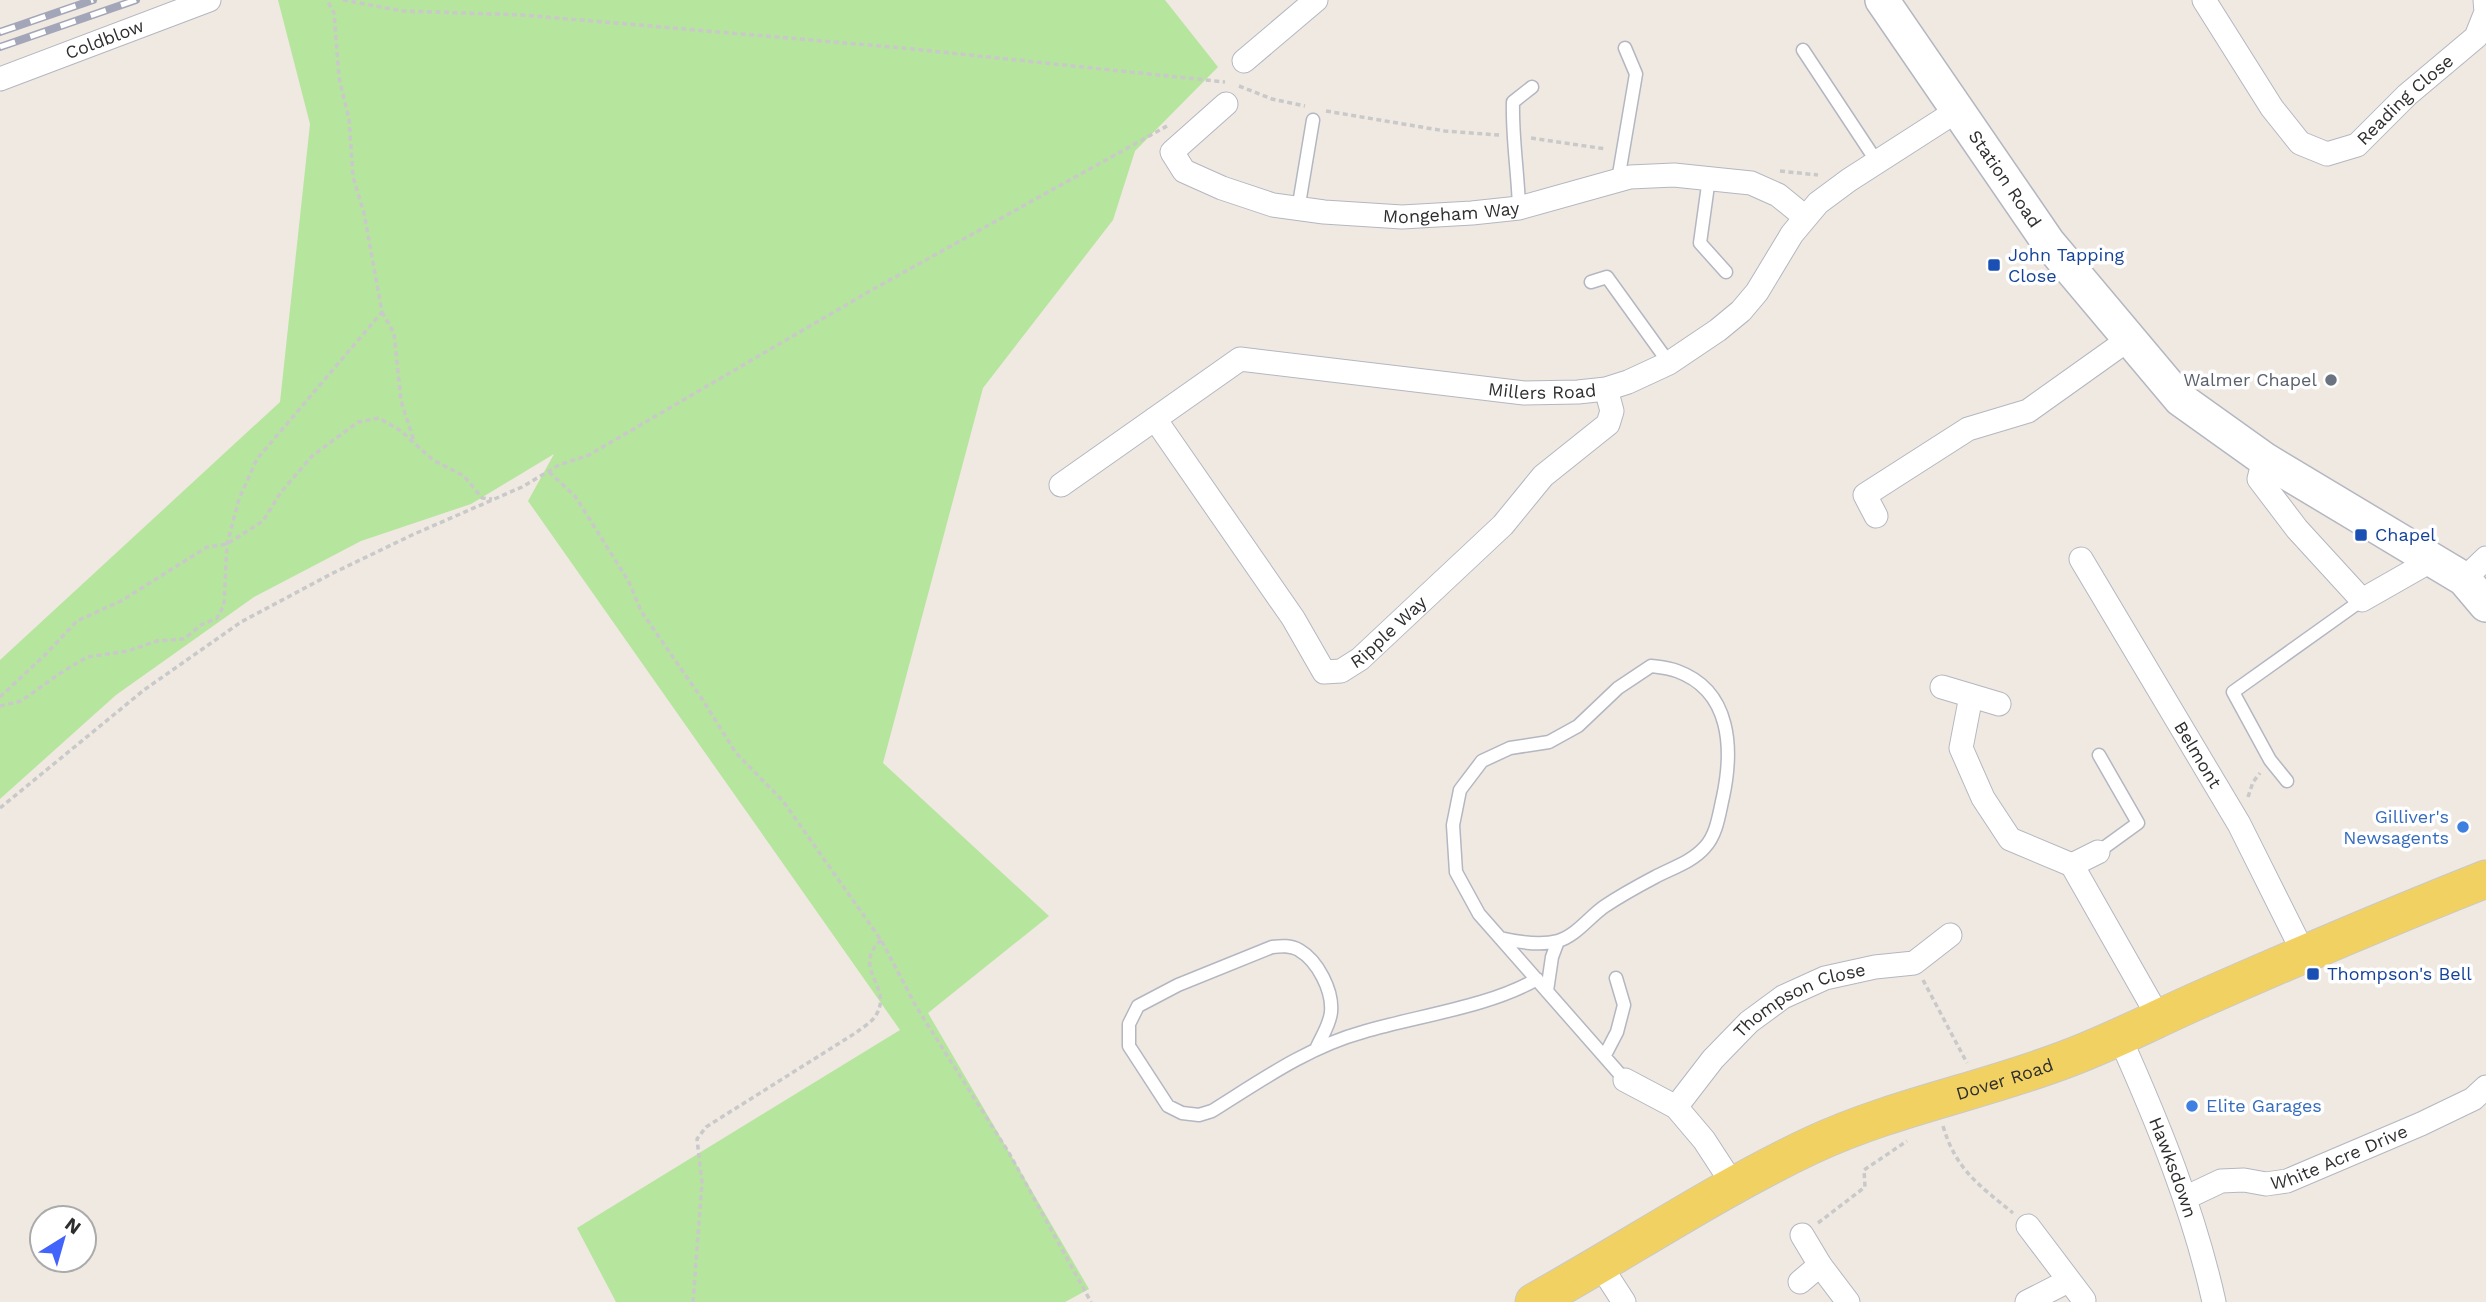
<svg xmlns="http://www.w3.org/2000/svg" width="2486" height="1302" viewBox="0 0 2486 1302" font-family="'Work Sans',sans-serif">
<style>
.green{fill:#b6e59e}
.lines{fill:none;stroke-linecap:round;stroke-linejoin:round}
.lane-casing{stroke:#b4b7c1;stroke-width:15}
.street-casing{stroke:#b4b7c1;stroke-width:25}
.secondary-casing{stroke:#b4b7c1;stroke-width:36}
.primary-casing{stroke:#c9c9c9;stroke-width:39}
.path{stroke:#c9c9c9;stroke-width:3.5;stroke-dasharray:5 3.5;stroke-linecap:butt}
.lane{stroke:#fff;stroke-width:12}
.street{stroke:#fff;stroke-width:23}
.secondary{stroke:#fff;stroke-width:33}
.primary{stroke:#f2d163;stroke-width:37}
.rail-casing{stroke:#a3a6b8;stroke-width:8}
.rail{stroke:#fff;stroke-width:5;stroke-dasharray:16;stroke-linecap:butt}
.transit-dot{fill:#1a4fb4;stroke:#fff;stroke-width:2.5}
.worship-dot{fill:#6b7280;stroke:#fff;stroke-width:2.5}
.shop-dot{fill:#3f7fe0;stroke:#fff;stroke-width:2.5}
.labels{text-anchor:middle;stroke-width:7;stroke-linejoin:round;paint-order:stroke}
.street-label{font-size:18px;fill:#2e2e2e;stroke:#fff}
.transit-label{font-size:18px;fill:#164399;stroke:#fff;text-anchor:start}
.worship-label{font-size:18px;fill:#5b616d;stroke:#fff;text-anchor:end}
.shop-label{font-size:18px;fill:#366cbe;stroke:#fff;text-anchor:end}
</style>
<rect width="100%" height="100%" fill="#efe9e1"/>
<!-- green -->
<path class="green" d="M 278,0 L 1165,0 L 1218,67 L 1135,151 L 1113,220 L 983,388 L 883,763 L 1049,916 L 928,1013 L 1089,1289 L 1065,1302 L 616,1302 L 577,1228 L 900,1030 L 528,501 L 554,454 L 471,504 L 361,541 L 254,597 L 116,695 L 0,799 L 0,660 L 280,402 L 310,124 Z"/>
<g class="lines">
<!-- lane casing -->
<g class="lane-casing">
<path id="lane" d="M 1803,50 L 1877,162
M 1709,178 L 1700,243 L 1726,272
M 1618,180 L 1636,74 L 1625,48
M 1519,208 C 1518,172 1512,138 1513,102 L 1532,87
M 1298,210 L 1313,120
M 1591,282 L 1607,277 L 1669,363
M 2287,781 L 2270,760 L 2233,692 L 2362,600
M 2098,852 L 2138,823 L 2099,755
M 1500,938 C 1517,942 1540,946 1558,941 C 1576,936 1590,916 1605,906 C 1620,896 1638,886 1655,877 C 1672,868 1692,862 1705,847 C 1717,834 1719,814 1723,797 C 1733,750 1732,691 1677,671 C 1669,668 1659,667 1651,666 L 1618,688 L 1578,726 L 1549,742 L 1510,748 L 1482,761 L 1460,790 L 1453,825 L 1456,872 L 1479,914 L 1625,1080
M 1547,991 L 1552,957 L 1558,941
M 1317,1047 C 1322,1036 1330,1024 1331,1012 C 1333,991 1318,961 1299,950 C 1291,945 1281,946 1272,947 L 1178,985 L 1138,1006 L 1129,1024 L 1129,1046 L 1168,1106 L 1182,1113 L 1199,1115 L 1212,1111 C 1260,1081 1308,1047 1363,1032 C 1416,1016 1489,1007 1537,979
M 1605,1055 L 1617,1032 L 1624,1005 L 1616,978"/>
</g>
<!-- street casing -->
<g class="street-casing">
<g id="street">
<path id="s1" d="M 2204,0 L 2272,108 L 2300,143 L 2327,154 L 2357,145 L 2407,95 L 2476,37 L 2486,12 L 2485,0"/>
<path d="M 1244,61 L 1316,0"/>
<path id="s2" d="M 0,79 L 209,0"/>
<path id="s3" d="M 1226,104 L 1172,152 L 1184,171 L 1222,188 L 1273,205 L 1324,212 L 1402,217 L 1472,213 L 1519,208 L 1630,177 L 1674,175 L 1751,183 L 1778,195 L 1805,217"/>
<path id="s4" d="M 1155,419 L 1293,618 L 1324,672 L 1341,671 L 1360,659 L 1503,525 L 1543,476 L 1608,424 L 1612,411 L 1606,389"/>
<path d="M 2264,459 L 2259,479 L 2297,529 L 2362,600 L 2434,559"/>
<path id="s5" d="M 1061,485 L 1240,359 L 1524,393 L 1578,392 L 1606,389 L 1628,382 L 1669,363 L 1718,330 L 1741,311 L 1757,292 L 1792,234 L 1818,203 L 1849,180 L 1958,110"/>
<path d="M 1876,516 L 1865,495 L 1968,429 L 2028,411 L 2129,339"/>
<path id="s6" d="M 2081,559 L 2239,824 L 2304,954"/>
<path d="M 2464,579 L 2486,558"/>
<path d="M 1942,687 L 1999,704"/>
<path d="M 1971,696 L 1961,748 L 1983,798 L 2010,839 L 2072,865 L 2159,1018"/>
<path d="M 2072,865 L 2098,852"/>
<path id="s7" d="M 2120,1038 C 2158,1123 2194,1211 2214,1302"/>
<path d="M 1625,1080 L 1676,1107 L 1704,1140 L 1734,1186"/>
<path id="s8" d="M 1676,1107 L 1713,1059 L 1749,1022 L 1783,997 L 1825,978 L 1875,967 L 1914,963 L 1950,935"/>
<path id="s9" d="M 2185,1198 L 2221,1181 L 2244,1180 L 2266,1184 L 2287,1181 L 2421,1124 L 2473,1099 L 2486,1087"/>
<path d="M 2028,1226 L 2084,1300"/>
<path d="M 1802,1235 L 1820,1265 L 1848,1302"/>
<path d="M 1600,1265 L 1624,1302"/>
<path d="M 1800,1282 L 1820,1265"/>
<path d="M 2027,1302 L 2068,1281"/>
</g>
</g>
<!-- secondary casing -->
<g class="secondary-casing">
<g id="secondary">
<path id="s10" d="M 1882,0 L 2048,242 L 2180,399 L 2264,459 L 2464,579 L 2486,605"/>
</g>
</g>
<!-- primary casing -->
<g class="primary-casing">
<g id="primary">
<path id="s11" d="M 1534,1302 C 1626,1251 1715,1191 1810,1146 C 1893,1107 1984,1091 2069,1058 C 2114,1041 2156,1019 2199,1000 C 2294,958 2390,917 2486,879"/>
</g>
</g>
<!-- path -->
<path class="path" d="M 343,0 L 403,11 L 523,15 L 903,48 L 1225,82
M 1239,86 L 1272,99 L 1305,106
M 1326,111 L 1445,131 L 1499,135
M 1531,138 L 1606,149
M 1780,171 L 1818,175
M 382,312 L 394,333 L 401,401 L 414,441
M 549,472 L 575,496 L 629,582 L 641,611 L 702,699 L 736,753 L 783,801 L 881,940 L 917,1008 L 1009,1153 L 1091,1302
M 0,697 L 45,655 L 77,621 L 121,601 L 207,547 L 227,544 L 263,521 L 281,492 L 312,456 L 358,422 L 379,418 L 401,431 L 433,460 L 464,476 L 482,498 L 492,499
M 0,706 L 21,701 L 59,674 L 87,657 L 128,651 L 157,641 L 184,639 L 201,625 L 217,618 L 224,605 L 227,544 L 239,499 L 257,459 L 382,312 L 364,213 L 353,177 L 349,119 L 339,78 L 334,13 L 327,0
M 2248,797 L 2253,782 L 2260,773
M 0,808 L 144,690 L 241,622 L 331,574 L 412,535 L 522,487 L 559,465 L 589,455 L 870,291 L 1167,126
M 1923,980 L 1967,1063
M 1943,1126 C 1956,1170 1979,1185 2013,1213
M 1818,1223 L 1865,1187 L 1864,1170 L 1907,1141
M 693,1302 L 702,1182 L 697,1139 L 706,1127 L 857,1032 C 862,1028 870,1023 874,1018 C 897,987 849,970 881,940"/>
<!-- lane -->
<use href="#lane" class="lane"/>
<!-- street -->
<use href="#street" class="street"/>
<!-- secondary -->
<use href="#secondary" class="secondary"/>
<!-- primary -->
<use href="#primary" class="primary"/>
<!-- rail casing -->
<g class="rail-casing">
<path id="rail" d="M 0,32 L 93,0
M 0,47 L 136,0"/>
</g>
<!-- rail -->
<use href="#rail" class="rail"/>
</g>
<!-- markers -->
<g class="transit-dot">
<rect x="1987" y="258" width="14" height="14" rx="3.5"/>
<rect x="2354" y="528" width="14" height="14" rx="3.5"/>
<rect x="2306" y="967" width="14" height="14" rx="3.5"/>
</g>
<circle class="worship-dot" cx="2331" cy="380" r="7"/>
<g class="shop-dot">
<circle cx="2463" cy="827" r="7"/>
<circle cx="2192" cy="1106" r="7"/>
</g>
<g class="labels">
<!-- street labels -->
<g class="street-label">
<text dy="6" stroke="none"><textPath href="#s2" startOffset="112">Coldblow</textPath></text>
<text dy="6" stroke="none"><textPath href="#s1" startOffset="299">Reading Close</textPath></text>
<text dy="6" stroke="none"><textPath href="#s10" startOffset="217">Station Road</textPath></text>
<text dy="6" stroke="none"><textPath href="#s3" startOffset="369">Mongeham Way</textPath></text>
<text dy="6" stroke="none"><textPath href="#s5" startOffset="523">Millers Road</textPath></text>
<text dy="6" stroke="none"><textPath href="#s4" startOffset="383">Ripple Way</textPath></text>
<text dy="6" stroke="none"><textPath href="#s6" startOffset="228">Belmont</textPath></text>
<text dy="6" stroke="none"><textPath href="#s8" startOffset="168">Thompson Close</textPath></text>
<text dy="6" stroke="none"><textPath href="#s11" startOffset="523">Dover Road</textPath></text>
<text dy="6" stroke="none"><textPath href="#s9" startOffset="163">White Acre Drive</textPath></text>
<text dy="6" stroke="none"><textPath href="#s7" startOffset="140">Hawksdown</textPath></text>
</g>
<!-- transit labels -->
<g class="transit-label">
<text x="2008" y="261">John Tapping<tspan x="2008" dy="21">Close</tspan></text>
<text x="2375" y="541">Chapel</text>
<text x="2327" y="980">Thompson's Bell</text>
</g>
<!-- worship labels -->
<g class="worship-label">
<text x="2317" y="386">Walmer Chapel</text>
</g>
<!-- shop labels -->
<g class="shop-label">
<text x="2449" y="823">Gilliver's<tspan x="2449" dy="21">Newsagents</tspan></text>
<text x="2206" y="1112" text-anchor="start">Elite Garages</text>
</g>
</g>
<!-- north arrow -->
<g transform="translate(63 1239) rotate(37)"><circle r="33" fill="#ffffff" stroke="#ababab" stroke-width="2"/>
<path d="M0-5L12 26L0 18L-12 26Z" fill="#4264fb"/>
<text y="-10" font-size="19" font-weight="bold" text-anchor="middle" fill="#2e2e2e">N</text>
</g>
</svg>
